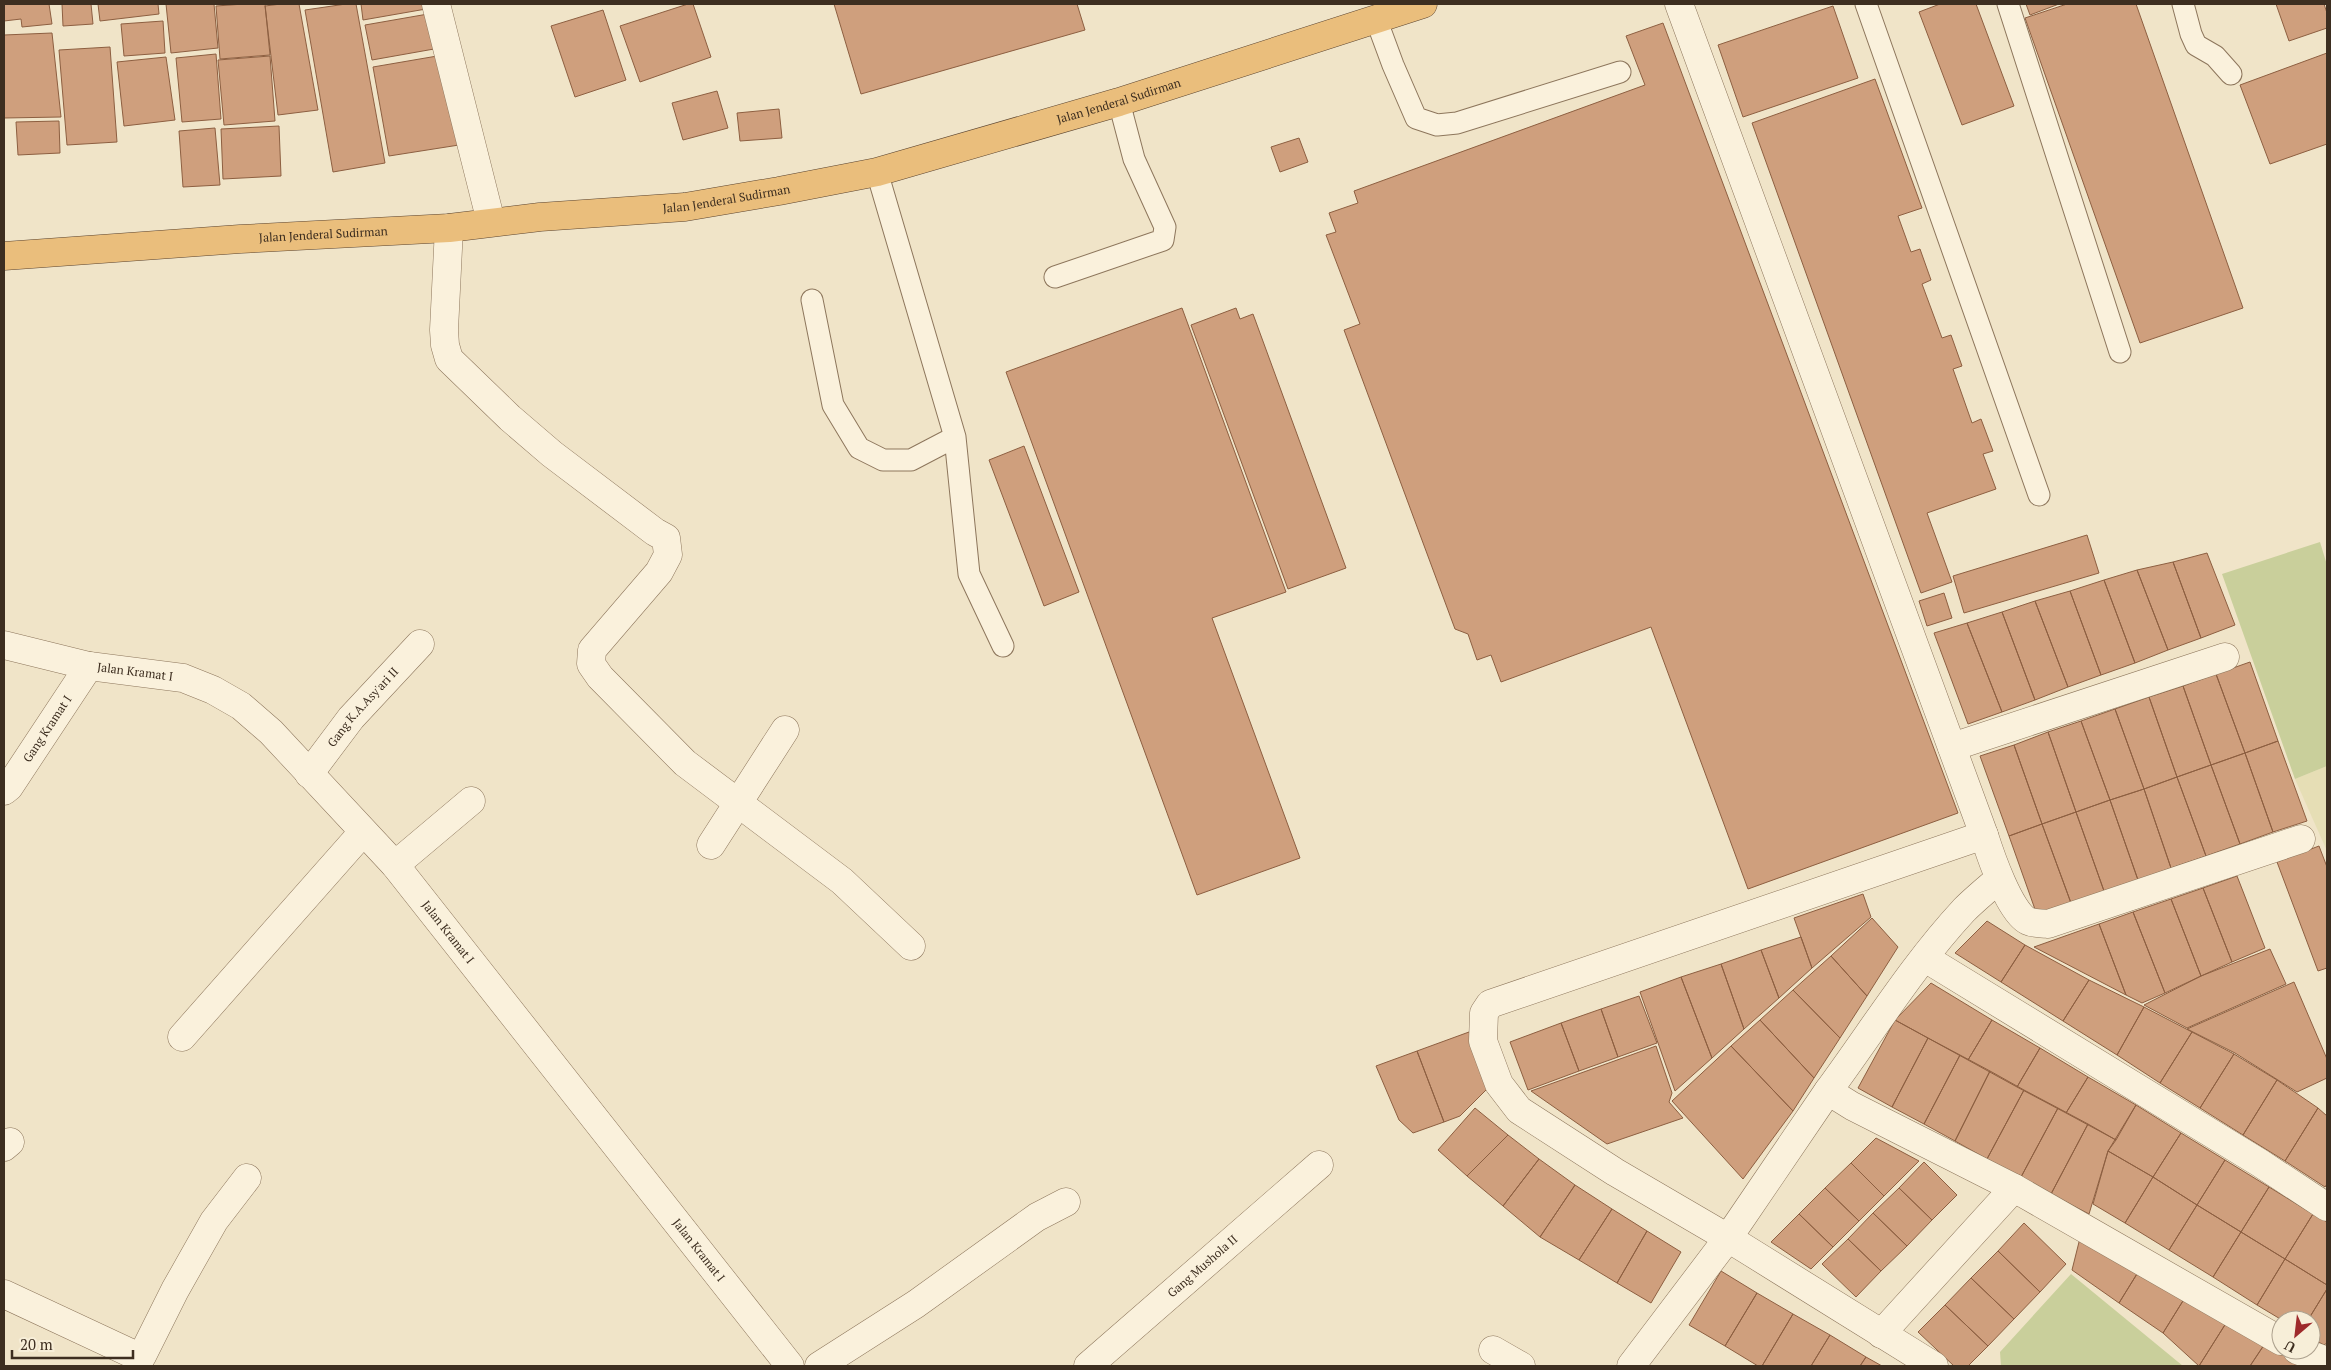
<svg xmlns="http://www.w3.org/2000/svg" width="2331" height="1370" viewBox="0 0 2331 1370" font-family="'PT Serif',serif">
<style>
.farmland{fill:#e6deb5}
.green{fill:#c9cf9b}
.building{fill:#cf9f7d;stroke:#8d5f41}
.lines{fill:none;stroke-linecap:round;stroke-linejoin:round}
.service-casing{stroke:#8d765c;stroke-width:23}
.minor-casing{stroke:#8d765c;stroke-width:29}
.trunk-casing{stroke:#5b4430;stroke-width:29}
.service{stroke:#faf1dc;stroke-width:21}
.minor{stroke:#faf1dc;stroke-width:28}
.trunk{stroke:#eabe7c;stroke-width:28}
.labels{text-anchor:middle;stroke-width:4.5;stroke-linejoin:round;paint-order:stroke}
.street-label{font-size:12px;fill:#3d2e20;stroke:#f7eed8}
</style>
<rect width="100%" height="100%" fill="#f0e4c8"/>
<!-- farmland -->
<path class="farmland" d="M 2327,766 L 2327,851 L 2295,779 Z"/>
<!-- green -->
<path class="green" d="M 2320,542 L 2327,565 L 2327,766 L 2295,779 L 2222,574 Z
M 2071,1274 L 2183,1366 L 2001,1366 L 2000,1352 Z"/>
<!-- building -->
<path class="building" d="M 4,4 L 49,4 L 52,24 L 22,27 L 21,19 L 4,21 Z
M 62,4 L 91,4 L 93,24 L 63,26 Z
M 98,4 L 158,4 L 159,14 L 100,21 Z
M 166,4 L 214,4 L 218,48 L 171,53 Z
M 244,4 L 265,4 L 270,55 L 220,59 L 216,6 Z
M 281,4 L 299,4 L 318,110 L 278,115 L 265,6 Z
M 346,4 L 356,4 L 385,163 L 333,172 L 305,10 Z
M 361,4 L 425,4 L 426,9 L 363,20 Z
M 688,4 L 693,4 L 711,57 L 640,82 L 620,26 Z
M 834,4 L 1077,4 L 1085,30 L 861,94 Z
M 1940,4 L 1976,4 L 2014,106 L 1962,125 L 1919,12 Z
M 2026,4 L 2059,4 L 2030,15 Z
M 2067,4 L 2136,4 L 2243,308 L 2140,343 L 2025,18 Z
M 2276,4 L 2324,4 L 2327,13 L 2327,28 L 2289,41 Z
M 1833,6 L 1858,78 L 1743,117 L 1718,45 Z
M 603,10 L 626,80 L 575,97 L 551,26 Z
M 428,14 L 434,49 L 372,60 L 365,25 Z
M 163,21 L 165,53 L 124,56 L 121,24 Z
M 1663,23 L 1958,813 L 1748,889 L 1651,627 L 1501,682 L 1491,655 L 1477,660 L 1468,634 L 1455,629 L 1344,330 L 1360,324 L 1326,235 L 1336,232 L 1329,213 L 1358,203 L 1354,191 L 1645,85 L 1626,36 Z
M 52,33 L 61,117 L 4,118 L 4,35 Z
M 110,47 L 117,142 L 67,145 L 59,50 Z
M 2327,53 L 2327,144 L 2270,164 L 2240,85 Z
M 216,54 L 221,119 L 182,122 L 176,58 Z
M 443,55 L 459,145 L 389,156 L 373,67 Z
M 270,56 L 275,121 L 224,125 L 218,60 Z
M 166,57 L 175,120 L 124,126 L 117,62 Z
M 1875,79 L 1922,208 L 1898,216 L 1911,252 L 1920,249 L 1931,280 L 1922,284 L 1942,338 L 1951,335 L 1962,366 L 1953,369 L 1972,423 L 1981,419 L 1993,451 L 1983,454 L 1996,489 L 1927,513 L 1952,582 L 1921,593 L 1752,123 Z
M 717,91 L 728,128 L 683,140 L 672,103 Z
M 779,109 L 782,138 L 740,141 L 737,113 Z
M 59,121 L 60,153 L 18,155 L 16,122 Z
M 279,126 L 281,176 L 223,179 L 221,129 Z
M 215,128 L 220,185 L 183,187 L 179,131 Z
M 1299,138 L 1308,162 L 1280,172 L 1271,147 Z
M 1182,308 L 1286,592 L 1212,618 L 1300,858 L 1197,895 L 1006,372 Z
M 1236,308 L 1240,319 L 1253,314 L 1346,568 L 1288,589 L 1191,325 Z
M 1024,446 L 1079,592 L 1044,606 L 989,460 Z
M 2087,535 L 2099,573 L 1964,613 L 1953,576 Z
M 2207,553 L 2235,625 L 2201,638 L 2173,562 Z
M 2173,562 L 2201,638 L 2168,650 L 2137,570 Z
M 2137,570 L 2168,650 L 2135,663 L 2104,580 Z
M 2104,580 L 2135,663 L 2101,675 L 2070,591 Z
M 2070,591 L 2101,675 L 2068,687 L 2035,601 Z
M 1944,593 L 1952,618 L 1927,626 L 1919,601 Z
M 2035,601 L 2068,687 L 2035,700 L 2002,612 Z
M 2002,612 L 2035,700 L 2002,712 L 1967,623 Z
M 1967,623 L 2002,712 L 1968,724 L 1934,633 Z
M 2250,662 L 2278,741 L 2245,753 L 2216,674 Z
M 2216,674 L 2245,753 L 2211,765 L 2183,686 Z
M 2183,686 L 2211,765 L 2177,777 L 2149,697 Z
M 2149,697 L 2177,777 L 2144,789 L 2115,709 Z
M 2115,709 L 2144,789 L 2110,800 L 2081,721 Z
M 2081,721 L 2110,800 L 2076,812 L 2048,732 Z
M 2048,732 L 2076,812 L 2042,824 L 2014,745 Z
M 2278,741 L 2307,821 L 2273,832 L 2245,753 Z
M 2014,745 L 2042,824 L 2009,836 L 1980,756 Z
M 2245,753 L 2273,832 L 2240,844 L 2211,765 Z
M 2211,765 L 2240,844 L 2206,856 L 2177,777 Z
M 2177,777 L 2206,856 L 2171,868 L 2144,789 Z
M 2144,789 L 2171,868 L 2138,880 L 2110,800 Z
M 2110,800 L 2138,880 L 2104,891 L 2076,812 Z
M 2076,812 L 2104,891 L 2071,903 L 2042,824 Z
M 2042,824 L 2071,903 L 2037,915 L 2009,836 Z
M 2319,846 L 2327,867 L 2327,968 L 2318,971 L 2277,862 Z
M 2237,876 L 2265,948 L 2232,962 L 2203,888 Z
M 2203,888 L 2232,962 L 2201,976 L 2171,899 Z
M 1863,894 L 1871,917 L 1812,968 L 1794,918 Z
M 2171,899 L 2201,976 L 2165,993 L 2133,912 Z
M 2133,912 L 2165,993 L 2142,1003 L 2126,995 L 2099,924 Z
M 1872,918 L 1898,947 L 1867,996 L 1831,956 Z
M 1987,921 L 2025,945 L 2001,982 L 1955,953 Z
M 2099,924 L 2126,995 L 2034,947 Z
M 1801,937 L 1812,968 L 1779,998 L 1761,950 Z
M 2025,945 L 2089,980 L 2063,1021 L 2001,982 Z
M 2270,949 L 2286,984 L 2187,1028 L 2144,1005 L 2201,976 Z
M 1761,950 L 1779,998 L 1744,1029 L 1721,964 Z
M 1831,956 L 1867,996 L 1840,1038 L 1793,990 Z
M 1721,964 L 1744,1029 L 1712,1058 L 1681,977 Z
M 1681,977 L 1712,1058 L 1675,1091 L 1640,992 Z
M 2089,980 L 2144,1007 L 2117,1055 L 2063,1021 Z
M 2294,982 L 2327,1059 L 2327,1078 L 2297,1092 L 2235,1053 L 2187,1029 Z
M 1931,983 L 1992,1020 L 1968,1060 L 1895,1020 Z
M 1793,990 L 1840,1038 L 1814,1078 L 1760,1020 Z
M 1639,996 L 1657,1043 L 1618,1057 L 1601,1009 Z
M 2144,1007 L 2192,1032 L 2160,1083 L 2117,1055 Z
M 1601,1009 L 1618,1057 L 1579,1071 L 1561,1023 Z
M 1760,1020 L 1814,1078 L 1793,1111 L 1731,1046 Z
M 1895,1020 L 1928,1038 L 1892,1107 L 1858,1088 Z
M 1992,1020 L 2040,1048 L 2017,1087 L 1968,1060 Z
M 1561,1023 L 1579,1071 L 1528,1090 L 1510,1042 Z
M 1469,1032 L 1490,1086 L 1460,1116 L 1444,1122 L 1417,1051 Z
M 2192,1032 L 2234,1054 L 2200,1108 L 2160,1083 Z
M 1928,1038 L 1960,1055 L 1924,1124 L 1892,1107 Z
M 1656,1046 L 1672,1093 L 1669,1102 L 1683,1118 L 1607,1144 L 1531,1091 Z
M 1731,1046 L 1793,1111 L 1743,1179 L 1672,1101 Z
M 2040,1048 L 2088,1077 L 2066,1113 L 2017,1087 Z
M 1417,1051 L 1444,1122 L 1413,1133 L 1399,1120 L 1376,1066 Z
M 2234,1054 L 2277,1080 L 2243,1135 L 2200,1108 Z
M 1960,1055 L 1990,1071 L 1955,1141 L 1924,1124 Z
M 1990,1071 L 2024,1090 L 1987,1159 L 1955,1141 Z
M 2088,1077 L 2136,1105 L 2116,1140 L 2066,1113 Z
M 2277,1080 L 2318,1108 L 2285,1161 L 2243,1135 Z
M 2024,1090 L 2058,1108 L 2021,1177 L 1987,1159 Z
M 2136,1105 L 2181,1133 L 2153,1177 L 2108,1151 Z
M 1475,1108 L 1508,1135 L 1467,1176 L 1438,1150 Z
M 2058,1108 L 2088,1124 L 2051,1194 L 2021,1177 Z
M 2318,1108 L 2327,1116 L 2327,1184 L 2325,1187 L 2285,1161 Z
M 2088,1124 L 2116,1140 L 2108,1151 L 2089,1214 L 2051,1194 Z
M 2181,1133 L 2225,1160 L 2197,1205 L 2153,1177 Z
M 1508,1135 L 1539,1159 L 1503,1206 L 1467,1176 Z
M 1876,1138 L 1919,1161 L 1884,1196 L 1851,1163 Z
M 2108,1151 L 2153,1177 L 2125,1223 L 2093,1204 Z
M 1539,1159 L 1575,1185 L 1540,1237 L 1503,1206 Z
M 2225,1160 L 2269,1187 L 2241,1232 L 2197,1205 Z
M 1924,1162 L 1957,1195 L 1932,1220 L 1899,1188 Z
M 1851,1163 L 1884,1196 L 1859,1221 L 1825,1188 Z
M 2153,1177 L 2197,1205 L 2169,1250 L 2125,1223 Z
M 1575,1185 L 1612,1209 L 1579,1260 L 1540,1237 Z
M 2269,1187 L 2313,1214 L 2285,1259 L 2241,1232 Z
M 1825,1188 L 1859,1221 L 1833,1247 L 1799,1214 Z
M 1899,1188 L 1932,1220 L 1907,1246 L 1873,1213 Z
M 2197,1205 L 2241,1232 L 2213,1277 L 2169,1250 Z
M 1612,1209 L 1647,1231 L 1617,1283 L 1579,1260 Z
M 1873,1213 L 1907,1246 L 1881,1271 L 1848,1239 Z
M 1799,1214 L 1833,1247 L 1811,1269 L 1771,1242 Z
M 2313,1214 L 2327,1222 L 2327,1285 L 2285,1259 Z
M 2024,1223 L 2066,1264 L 2040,1292 L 1998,1251 Z
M 1647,1231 L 1681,1252 L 1651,1303 L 1617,1283 Z
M 2241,1232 L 2285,1259 L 2257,1305 L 2213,1277 Z
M 2081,1234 L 2140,1269 L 2119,1303 L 2072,1270 Z
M 1848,1239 L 1881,1271 L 1856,1297 L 1822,1264 Z
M 1998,1251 L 2040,1292 L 2014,1319 L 1971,1278 Z
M 2285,1259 L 2327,1285 L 2327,1289 L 2308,1320 L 2282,1320 L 2257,1305 Z
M 2140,1269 L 2186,1296 L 2163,1333 L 2119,1303 Z
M 1721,1271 L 1757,1293 L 1725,1346 L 1689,1325 Z
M 1971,1278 L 2014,1319 L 1988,1346 L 1945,1305 Z
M 2327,1289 L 2327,1343 L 2324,1345 L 2311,1338 L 2311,1320 L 2308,1320 Z
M 1757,1293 L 1793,1314 L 1762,1366 L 1758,1366 L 1725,1346 Z
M 2186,1296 L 2228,1320 L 2199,1366 L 2163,1333 Z
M 1945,1305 L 1988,1346 L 1968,1366 L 1954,1366 L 1918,1332 Z
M 1793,1314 L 1830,1335 L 1811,1366 L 1762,1366 Z
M 2228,1320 L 2266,1342 L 2250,1366 L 2199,1366 Z
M 1830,1335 L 1866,1357 L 1860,1366 L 1811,1366 Z
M 2266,1342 L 2307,1366 L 2250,1366 Z
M 1866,1357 L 1882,1366 L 1860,1366 Z"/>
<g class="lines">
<!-- service casing -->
<g class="service-casing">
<path id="service" d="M 1866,4 L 2039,495
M 2008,4 L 2120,352
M 2183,4 L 2191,34 L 2196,45 L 2215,56 L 2231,74
M 1376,19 L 1393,65 L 1416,118 L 1437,125 L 1457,123 L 1620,72
M 877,172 L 955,437 L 969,574 L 1003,646
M 1055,277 L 1163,240 L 1165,227 L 1134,159 L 1119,102
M 812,300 L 833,405 L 859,448 L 883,460 L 911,460 L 955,437"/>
</g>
<!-- minor casing -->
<g class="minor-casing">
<g id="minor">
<path d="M 436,4 L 491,222"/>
<path d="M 1679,4 L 1984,835 L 1490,1004 L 1484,1013 L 1483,1041 L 1499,1084 L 1519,1110 L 1615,1172 L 1728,1238 L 1934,1366"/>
<path d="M 449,228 L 444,330 L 445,345 L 449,359 L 510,418 L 552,454 L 655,532 L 666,538 L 668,555 L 659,572 L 592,650 L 591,664 L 600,677 L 685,763 L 842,881 L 911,946"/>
<path id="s1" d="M 4,645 L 89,666 L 183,678 L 213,690 L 241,706 L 271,732 L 395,865 L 790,1366"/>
<path d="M 1952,747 L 2225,657"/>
<path id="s2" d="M 309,774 L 351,718 L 420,644"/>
<path id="s3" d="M 4,791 L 9,787 L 89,666"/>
<path d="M 1984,835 C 1990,854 2010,913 2028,921 C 2034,924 2042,923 2048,924 L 2301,839"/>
<path d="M 711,845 L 785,730"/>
<path d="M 395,865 L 471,801"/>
<path d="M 1925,958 L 2260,1163 L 2327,1207"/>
<path d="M 182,1037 L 363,832"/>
<path d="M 1828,1091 C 1873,1030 1913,965 1964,910 C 1975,899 1987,889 1999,879"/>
<path d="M 4,1147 L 10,1142"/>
<path d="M 4,1294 L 139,1357 L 142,1356 L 175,1290 L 214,1221 L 247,1178"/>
<path d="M 1881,1334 L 2014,1188"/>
<path d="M 1493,1350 L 1521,1366"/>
<path d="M 2297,1350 L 2327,1361"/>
<path d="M 819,1366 L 916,1304 L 1037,1217 L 1066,1202"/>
<path id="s4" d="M 1088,1366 L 1319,1165"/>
<path d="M 1631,1366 L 1728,1238 L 1828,1091 L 1852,1106 L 2014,1188 L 2281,1341"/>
</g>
</g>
<!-- trunk casing -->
<g class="trunk-casing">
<g id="trunk">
<path id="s5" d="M 4,256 L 240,239 L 449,228 L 540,217 L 685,207 L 779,191 L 877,172 L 1119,102 L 1423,4"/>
</g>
</g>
<!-- service -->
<use href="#service" class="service"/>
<!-- minor -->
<use href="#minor" class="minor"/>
<!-- trunk -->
<use href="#trunk" class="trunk"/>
</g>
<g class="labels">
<!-- street labels -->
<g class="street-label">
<text dy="4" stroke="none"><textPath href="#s5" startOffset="1130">Jalan Jenderal Sudirman</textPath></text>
<text dy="4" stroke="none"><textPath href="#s5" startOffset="725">Jalan Jenderal Sudirman</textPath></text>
<text dy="4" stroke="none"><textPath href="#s5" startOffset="320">Jalan Jenderal Sudirman</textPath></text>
<text dy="4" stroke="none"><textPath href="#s1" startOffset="134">Jalan Kramat I</textPath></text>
<text dy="4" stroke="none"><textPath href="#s2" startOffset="86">Gang K.A.Asy'ari II</textPath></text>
<text dy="4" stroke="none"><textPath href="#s3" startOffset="76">Gang Kramat I</textPath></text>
<text dy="4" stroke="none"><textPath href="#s1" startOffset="554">Jalan Kramat I</textPath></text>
<text dy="4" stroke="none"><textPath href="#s1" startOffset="959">Jalan Kramat I</textPath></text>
<text dy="4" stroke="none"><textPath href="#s4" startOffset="152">Gang Mushola II</textPath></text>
</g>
</g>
<!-- border -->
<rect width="2331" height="1370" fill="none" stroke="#3d2e20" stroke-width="10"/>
<!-- north arrow -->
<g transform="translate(2296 1335) rotate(208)"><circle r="24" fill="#f7eed8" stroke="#ada18e"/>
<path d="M0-4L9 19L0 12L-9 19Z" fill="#9e2a2b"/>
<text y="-8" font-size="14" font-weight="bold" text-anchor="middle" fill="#3d2e20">U</text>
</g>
<!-- scale -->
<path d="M12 1350v8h121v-8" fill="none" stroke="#3d2e20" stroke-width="2.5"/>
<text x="20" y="1350" font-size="15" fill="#3d2e20" stroke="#f7eed8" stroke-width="4" paint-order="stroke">20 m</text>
</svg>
